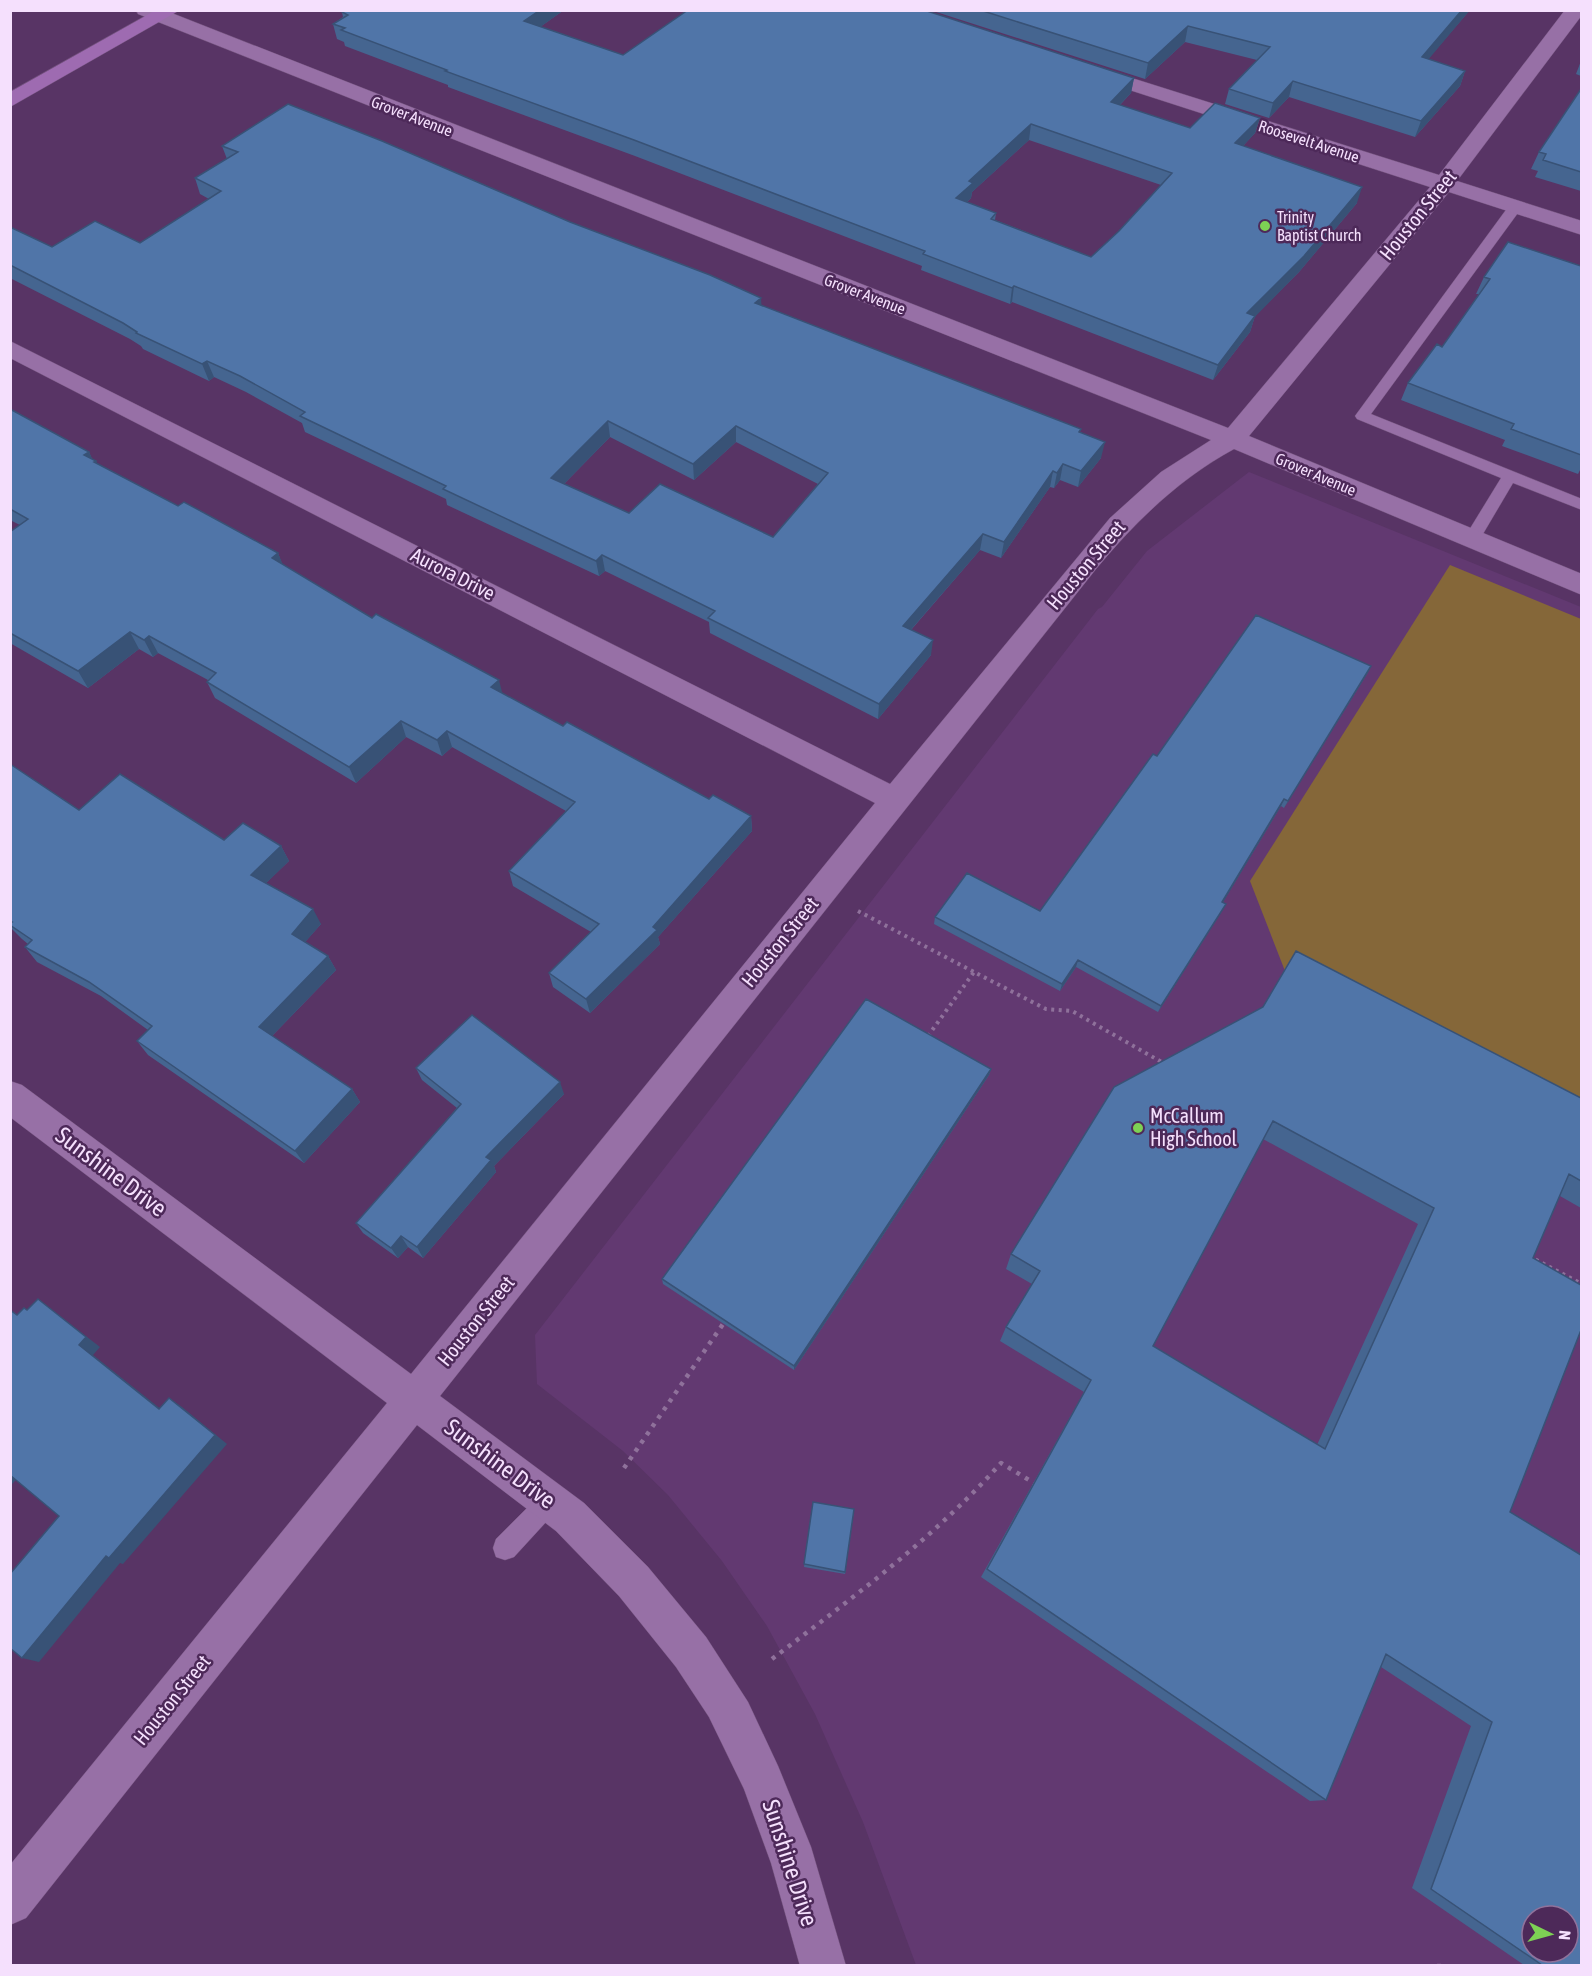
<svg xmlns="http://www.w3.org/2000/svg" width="1592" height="1976" viewBox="0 0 1592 1976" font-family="'Asap Condensed',sans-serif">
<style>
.built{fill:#623971;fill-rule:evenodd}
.green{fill:#856739}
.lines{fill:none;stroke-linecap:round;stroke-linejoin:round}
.lane-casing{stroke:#71517b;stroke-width:1}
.street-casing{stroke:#71517b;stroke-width:1}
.secondary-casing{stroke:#71517b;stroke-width:1}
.path-far1{stroke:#8f719b;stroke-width:4;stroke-dasharray:3 4.5;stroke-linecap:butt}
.path{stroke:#8f719b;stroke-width:4.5;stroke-dasharray:4 6;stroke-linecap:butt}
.lane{fill:#9770a6;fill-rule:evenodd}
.street{fill:#9770a6;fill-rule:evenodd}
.secondary{fill:#9e6bb1;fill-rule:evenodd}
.wall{fill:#456590;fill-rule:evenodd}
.shaded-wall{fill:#385276}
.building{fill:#5075a8;stroke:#385276;stroke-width:1.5;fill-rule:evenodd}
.poi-dot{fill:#7dd154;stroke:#4d2959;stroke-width:2}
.labels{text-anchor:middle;stroke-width:5;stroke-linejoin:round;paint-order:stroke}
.far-street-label{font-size:16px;fill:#f5e0fd;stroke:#4d2959}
.far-poi-label{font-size:16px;fill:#f5e0fd;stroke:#4d2959;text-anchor:start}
.street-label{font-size:20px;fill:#f5e0fd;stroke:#4d2959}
.poi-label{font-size:20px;fill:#f5e0fd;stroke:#4d2959;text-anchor:start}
.near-street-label{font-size:24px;fill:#f5e0fd;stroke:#4d2959}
</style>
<rect width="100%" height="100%" fill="#583465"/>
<!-- built -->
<path class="built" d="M 1249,472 L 1581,607 L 1581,1965 L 916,1965 L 863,1822 L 815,1714 L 767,1626 L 722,1561 L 668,1495 L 623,1451 L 537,1384 L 535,1335 L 1098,609 L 1102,607 L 1147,551 ZM 1532,1916 L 1568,1916 L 1568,1952 L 1532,1952 Z"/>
<!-- green -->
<path class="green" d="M 1450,565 L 1581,619 L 1581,1125 L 1285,971 L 1250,881 Z"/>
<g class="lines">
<!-- lane casing -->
<g class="lane-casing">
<path id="lane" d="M 1516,202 L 1523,206 L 1371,414 L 1582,499 L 1582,510 L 1513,483 L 1477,544 L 1471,545 L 1463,540 L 1501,478 L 1357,419 L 1355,416 L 1511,203 Z
M 550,1489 L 558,1493 L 562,1501 L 558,1509 L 514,1557 L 505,1560 L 496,1557 L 493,1548 L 496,1539 L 542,1493 Z"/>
</g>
<!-- street casing -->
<g class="street-casing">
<path id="street" d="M 136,10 L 164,10 L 1228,428 L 1430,187 L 1083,75 L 1080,71 L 1083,67 L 1097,67 L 1439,175 L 1565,10 L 1582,10 L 1582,15 L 1457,181 L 1582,221 L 1582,235 L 1449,192 L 1249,436 L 1582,574 L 1582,595 L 1234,449 C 1179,479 1136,521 1096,569 L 440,1396 L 584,1503 L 648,1567 L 706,1637 L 748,1702 L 778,1766 L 811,1847 L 846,1966 L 800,1966 L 771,1863 L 744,1789 L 709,1717 L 676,1667 L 619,1596 L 556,1531 L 417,1425 L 26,1918 L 10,1925 L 10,1865 L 387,1403 L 10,1117 L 10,1081 L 22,1085 L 411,1374 L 875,803 L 10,358 L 10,341 L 890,784 L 1110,518 L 1161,472 L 1211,440 L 138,14 Z"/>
</g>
<!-- secondary casing -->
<g class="secondary-casing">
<path id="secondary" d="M 156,10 L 180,10 L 10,107 L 10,92 Z"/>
</g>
<!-- path-far1 -->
<path class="path-far1" d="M 858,911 L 974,972
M 928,1036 L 974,972 L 1046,1009 L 1072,1011 L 1165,1064
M 1529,1256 L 1582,1284"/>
<!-- path -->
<path class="path" d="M 624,1468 L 723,1324
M 772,1659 C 852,1598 933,1539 1001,1463 L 1034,1483
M 1437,1966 L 1445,1966"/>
<!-- lane -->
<use href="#lane" class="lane"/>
<!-- street -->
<use href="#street" class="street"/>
<!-- secondary -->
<use href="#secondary" class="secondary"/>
</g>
<!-- wall -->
<path class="wall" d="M 345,10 L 564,10 L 540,27 L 623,55 L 685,12 L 681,10 L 924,10 L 1134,78 L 1131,93 L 1120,105 L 1190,128 L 1260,118 L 1255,133 L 1243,146 L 1357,203 L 1299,272 L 1255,316 L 1250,332 L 1213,380 L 1012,302 L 1010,304 L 921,270 L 922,266 L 635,156 L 448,87 L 448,85 L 345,46 L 344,42 L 337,39 L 333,24 L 343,17 L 342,12 ZM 1029,140 L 1161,185 L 1119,231 L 1091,257 L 995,220 L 996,213 L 967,202 L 971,198 L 972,192 Z
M 930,10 L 1470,10 L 1428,59 L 1465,71 L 1460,86 L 1415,137 L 1289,97 L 1269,118 L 1225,104 L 1229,89 L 1257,60 L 1185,42 L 1145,79 Z
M 1581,61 L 1581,76 L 1576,74 Z
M 1581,89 L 1581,191 L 1535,177 L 1538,171 L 1531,169 L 1539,152 Z
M 222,146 L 761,306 L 1081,432 L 1101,458 L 1078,487 L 1060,480 L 1054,488 L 1050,487 L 1001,558 L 980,550 L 911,630 L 931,655 L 878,719 L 710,633 L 709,622 L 605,571 L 599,576 L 447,505 L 446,499 L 305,432 L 302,423 L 246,392 L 214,377 L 209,381 L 143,349 L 141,346 L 130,339 L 10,278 L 10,227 L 52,247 L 140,243 L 209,199 L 200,194 L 195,178 L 227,159 ZM 610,437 L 694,480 L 736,442 L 818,484 L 773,537 L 629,513 L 564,484 Z
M 1581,266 L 1581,468 L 1578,474 L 1502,446 L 1505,440 L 1401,400 L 1408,383 L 1442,347 L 1479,294 L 1476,294 L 1484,277 Z
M 10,409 L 89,452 L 92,459 L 96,461 L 97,464 L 178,506 L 278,553 L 282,564 L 372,618 L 502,694 L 563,726 L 709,799 L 751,816 L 752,831 L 658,937 L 660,944 L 590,1013 L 553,987 L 549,973 L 591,932 L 513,886 L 509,871 L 566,811 L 452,747 L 442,756 L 406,737 L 356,783 L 215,698 L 207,682 L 208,680 L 158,653 L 153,657 L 139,649 L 88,688 L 10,643 L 10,532 L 20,525 L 10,520 Z
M 1371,666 L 1367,674 L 1284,808 L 1281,806 L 1223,902 L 1226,904 L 1222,911 L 1158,1012 L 1076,967 L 1060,991 L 934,924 L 935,917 L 1040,911 L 1157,756 Z
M 10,764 L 79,810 L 224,840 L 281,846 L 289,861 L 266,883 L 321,924 L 305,942 L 328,956 L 336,970 L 272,1036 L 352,1089 L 360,1102 L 304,1163 L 148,1055 L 137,1041 L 148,1030 L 101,996 L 37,962 L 25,947 L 28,944 L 22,939 L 10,927 Z
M 416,1068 L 564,1094 L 494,1166 L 496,1172 L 423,1258 L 408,1247 L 398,1258 L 363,1233 L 356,1223 L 457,1108 L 422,1080 Z
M 991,1069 L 989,1075 L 794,1370 L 663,1284 L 662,1279 Z
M 1114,1087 L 1581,1098 L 1581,1208 L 1560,1196 L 1533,1258 L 1510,1512 L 1581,1965 L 1524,1965 L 1412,1888 L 1471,1726 L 1381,1667 L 1326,1800 L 1310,1801 L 981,1577 L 1084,1392 L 1000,1341 L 1006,1327 L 1032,1284 L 1006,1269 L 1011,1254 ZM 1263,1139 L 1418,1224 L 1317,1445 L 1153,1346 Z
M 813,1502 L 854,1509 L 845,1574 L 804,1567 Z"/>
<!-- shaded-wall -->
<path class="shaded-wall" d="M 540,10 L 564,10 L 526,37 L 524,21 Z
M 1462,10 L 1470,10 L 1417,73 L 1422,57 Z
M 1188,26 L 1185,42 L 1145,79 L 1148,63 Z
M 1465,71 L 1460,86 L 1415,137 L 1421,121 Z
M 1134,78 L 1131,93 L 1108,117 L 1111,102 Z
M 1293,81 L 1289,97 L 1269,118 L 1273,103 Z
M 1260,118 L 1255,133 L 1231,159 L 1235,143 Z
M 1031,124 L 1029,140 L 972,192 L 971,198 L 954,214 L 956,198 L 969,181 Z
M 1362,187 L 1357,203 L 1299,272 L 1243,329 L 1247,313 Z
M 1014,286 L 1012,302 L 1010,304 L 1012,288 Z
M 761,298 L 762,314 L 755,303 Z
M 1255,316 L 1250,332 L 1213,380 L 1218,365 Z
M 207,361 L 214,377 L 209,381 L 202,364 Z
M 608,421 L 610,437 L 554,494 L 551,478 Z
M 736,426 L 736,442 L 694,480 L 693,464 Z
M 1105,442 L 1101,458 L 1078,487 L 1081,471 Z
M 89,452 L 94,462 L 96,461 L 104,478 L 84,455 Z
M 1063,464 L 1060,480 L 1054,488 L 1057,473 Z
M 1053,471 L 1050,487 L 1001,558 L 1004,542 Z
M 983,534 L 980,550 L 901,641 L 903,626 Z
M 278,553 L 285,570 L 272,558 Z
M 602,555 L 605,571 L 599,576 L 596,561 Z
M 130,632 L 139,649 L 88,688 L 78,671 Z
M 149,636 L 158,653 L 153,657 L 144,640 Z
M 933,640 L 931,655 L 878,719 L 879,704 Z
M 1371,666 L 1367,674 L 1284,808 L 1288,801 Z
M 499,680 L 503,696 L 491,687 Z
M 401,721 L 406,737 L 356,783 L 349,767 Z
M 447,731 L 452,747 L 442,756 L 437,740 Z
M 1284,799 L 1281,806 L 1219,909 L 1222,902 Z
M 751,816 L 752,831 L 658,937 L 660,944 L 590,1013 L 586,999 L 653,927 Z
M 281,846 L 289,861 L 259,890 L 251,875 Z
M 1226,904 L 1222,911 L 1158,1012 L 1161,1006 Z
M 313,909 L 321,924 L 300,948 L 292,934 Z
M 328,956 L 336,970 L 268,1040 L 259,1027 Z
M 1078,960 L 1076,967 L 1060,991 L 1062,984 Z
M 991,1069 L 989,1075 L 794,1370 L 794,1366 Z
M 560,1082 L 564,1094 L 494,1166 L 496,1172 L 423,1258 L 417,1247 L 486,1157 Z
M 352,1089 L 360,1102 L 304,1163 L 295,1151 Z
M 401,1236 L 408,1247 L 398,1258 L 391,1248 Z
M 38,1299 L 100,1347 L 93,1355 L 172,1418 L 159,1409 L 79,1345 Z
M 169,1398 L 182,1407 L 227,1444 L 123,1564 L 120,1563 L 39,1662 L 22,1658 Z
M 10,1472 L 20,1476 L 10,1486 Z"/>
<!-- building -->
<path class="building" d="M 345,10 L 540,10 L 524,21 L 623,55 L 688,10 L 924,10 L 1134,78 L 1111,102 L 1190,128 L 1215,103 L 1260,118 L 1235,143 L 1362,187 L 1304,256 L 1247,313 L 1255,316 L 1218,365 L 1014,286 L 1012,288 L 923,254 L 925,251 L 634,140 L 445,71 L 447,70 L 341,30 L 345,28 L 333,24 L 348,15 L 342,12 ZM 1031,124 L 1172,173 L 1119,231 L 1091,257 L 991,219 L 996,213 L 956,198 L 973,183 L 969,181 Z
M 980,10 L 1462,10 L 1422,57 L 1465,71 L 1421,121 L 1293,81 L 1273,103 L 1229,89 L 1270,47 L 1188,26 L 1148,63 Z
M 1581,89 L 1581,172 L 1543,160 L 1546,154 L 1539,152 Z
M 288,104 L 382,141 L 570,222 L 710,275 L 761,298 L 755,303 L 758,304 L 1081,429 L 1079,432 L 1105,442 L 1081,471 L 1063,464 L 1057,473 L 1053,471 L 1004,542 L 983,534 L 903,626 L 933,640 L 879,704 L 708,618 L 715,611 L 602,555 L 596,561 L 443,489 L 446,486 L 300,416 L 305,412 L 240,376 L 207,361 L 202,364 L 136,333 L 137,332 L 123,323 L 10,265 L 10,227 L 52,247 L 95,221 L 140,243 L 221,191 L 195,178 L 238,152 L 222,146 ZM 608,421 L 693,464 L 736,426 L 828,473 L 773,537 L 660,484 L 629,513 L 551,478 Z
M 1508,242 L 1581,266 L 1581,455 L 1511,429 L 1514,424 L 1408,383 L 1437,344 L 1442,347 L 1490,279 L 1484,277 Z
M 10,409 L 89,452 L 84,455 L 96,461 L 94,462 L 178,506 L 184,502 L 278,553 L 272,558 L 372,618 L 376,614 L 499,680 L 491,687 L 563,726 L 567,722 L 709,799 L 713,795 L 751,816 L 653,927 L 657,930 L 586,999 L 549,973 L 599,924 L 509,871 L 575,802 L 447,731 L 437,740 L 401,721 L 349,767 L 207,682 L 216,673 L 149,636 L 144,640 L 130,632 L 78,671 L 10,633 L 10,532 L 28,519 L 10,509 Z
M 1256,615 L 1371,666 L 1288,801 L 1284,799 L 1222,902 L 1226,904 L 1161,1006 L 1078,960 L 1062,984 L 935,917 L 967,873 L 1040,911 L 1153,754 L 1157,756 Z
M 10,764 L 79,810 L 120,774 L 224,840 L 243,823 L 281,846 L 251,875 L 313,909 L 292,934 L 328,956 L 259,1027 L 352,1089 L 295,1151 L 137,1041 L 152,1026 L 89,982 L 25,947 L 32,940 L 10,925 L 10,923 L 12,922 L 10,921 Z
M 1296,951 L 1581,1098 L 1581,1181 L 1569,1174 L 1533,1258 L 1581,1285 L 1581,1330 L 1510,1512 L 1581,1555 L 1581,1965 L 1542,1965 L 1431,1889 L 1492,1722 L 1386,1654 L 1326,1800 L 987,1569 L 1091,1380 L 1006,1327 L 1040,1271 L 1011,1254 L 1114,1087 L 1263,1007 ZM 1273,1121 L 1434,1208 L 1325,1449 L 1153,1346 ZM 1532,1916 L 1568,1916 L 1568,1952 L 1532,1952 Z
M 866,999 L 991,1069 L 794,1366 L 662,1279 Z
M 472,1015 L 560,1082 L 486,1157 L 491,1160 L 417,1247 L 401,1236 L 391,1248 L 356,1223 L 461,1104 L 416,1068 Z
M 38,1299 L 86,1337 L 79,1345 L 159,1409 L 169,1398 L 215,1435 L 109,1558 L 106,1556 L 22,1658 L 10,1648 L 10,1574 L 59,1516 L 10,1475 L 10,1310 L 17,1315 L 24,1308 L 27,1310 Z
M 813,1502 L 854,1509 L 845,1572 L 804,1564 Z"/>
<!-- markers -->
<g class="poi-dot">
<circle cx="1265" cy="226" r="6"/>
<circle cx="1138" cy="1128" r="6"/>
</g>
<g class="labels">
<!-- far-street labels -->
<g class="far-street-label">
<text transform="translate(412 116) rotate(21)" y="6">Grover Avenue</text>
<text transform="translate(1309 141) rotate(18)" y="6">Roosevelt Avenue</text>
<text transform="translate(865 294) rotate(21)" y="6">Grover Avenue</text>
<text transform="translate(1316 474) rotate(23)" y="6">Grover Avenue</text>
</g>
<!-- far-poi labels -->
<g class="far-poi-label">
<text x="1277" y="223">Trinity<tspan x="1277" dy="18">Baptist Church</tspan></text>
</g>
<!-- street labels -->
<g class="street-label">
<text transform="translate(1418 215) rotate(-51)" y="7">Houston Street</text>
<text transform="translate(1086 565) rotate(-50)" y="7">Houston Street</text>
<text transform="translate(453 574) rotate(27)" y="7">Aurora Drive</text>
<text transform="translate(780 942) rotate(-51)" y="7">Houston Street</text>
<text transform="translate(476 1321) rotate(-51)" y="7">Houston Street</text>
<text transform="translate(172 1700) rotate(-51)" y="7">Houston Street</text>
</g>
<!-- poi labels -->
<g class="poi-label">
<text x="1150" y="1123">McCallum<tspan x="1150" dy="23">High School</tspan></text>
</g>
<!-- near-street labels -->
<g class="near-street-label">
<text transform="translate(111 1172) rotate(37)" y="8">Sunshine Drive</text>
<text transform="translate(500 1464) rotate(37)" y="8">Sunshine Drive</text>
<text transform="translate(790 1863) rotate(72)" y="8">Sunshine Drive</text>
</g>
</g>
<!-- border -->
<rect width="1592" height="1976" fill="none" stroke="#f5e0fd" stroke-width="24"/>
<!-- north arrow -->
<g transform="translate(1550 1934) rotate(95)"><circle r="28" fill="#4d2959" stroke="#90729b" stroke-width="1.5"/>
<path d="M0-4.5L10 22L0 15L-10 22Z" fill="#7dd154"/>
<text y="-9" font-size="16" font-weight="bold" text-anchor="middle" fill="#f5e0fd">N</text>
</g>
</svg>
